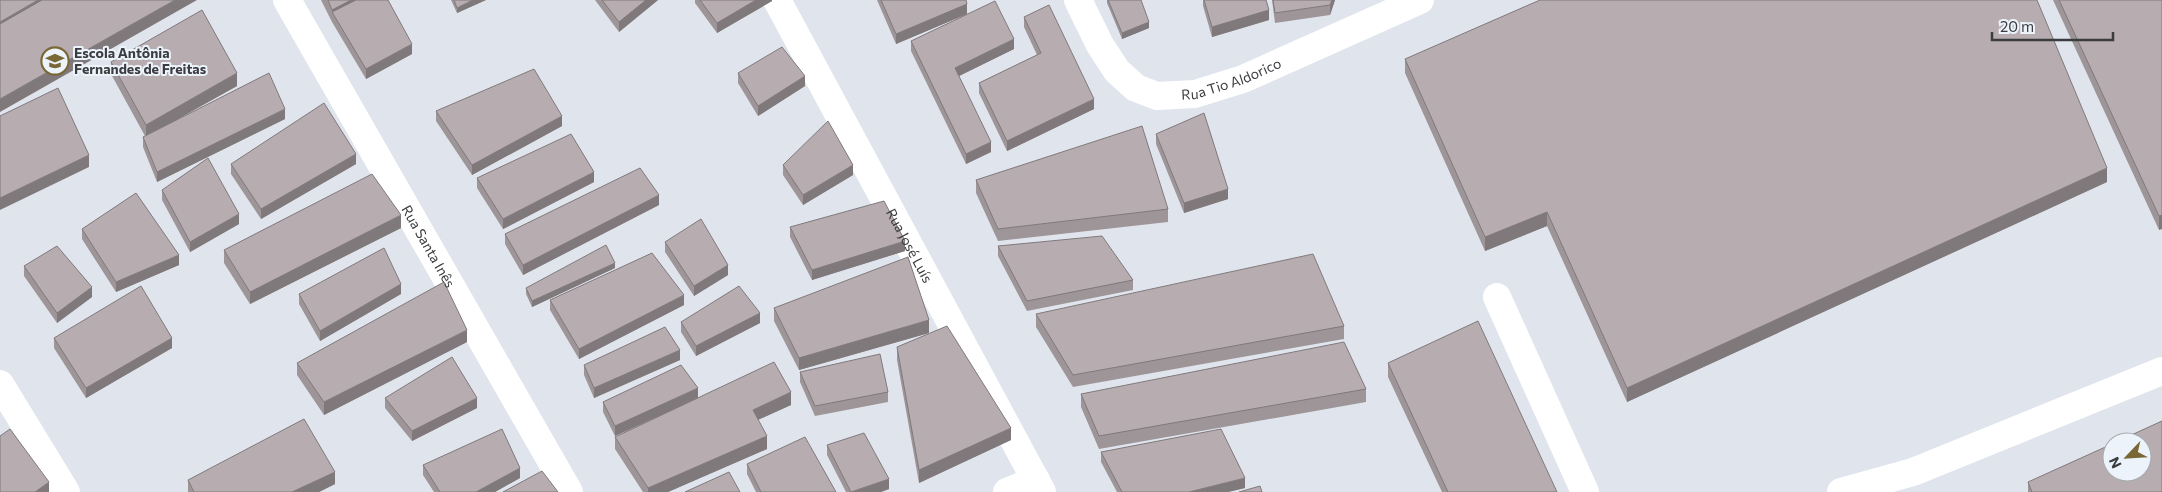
<svg xmlns="http://www.w3.org/2000/svg" width="2162" height="492" viewBox="0 0 2162 492" font-family="Commissioner,sans-serif">
<style>
.lines{fill:none;stroke-linecap:round;stroke-linejoin:round}
.minor{stroke:#fff;stroke-width:28}
.wall{fill:#9d9598}
.shaded-wall{fill:#80797c}
.building{fill:#b7adb1;stroke:#80797c}
.labels{text-anchor:middle;stroke-width:4;stroke-linejoin:round;paint-order:stroke}
.poi-label{font-size:14px;font-weight:bold;fill:#3a3c3f;stroke:#edf3fa;text-anchor:start}
.street-label{font-size:14px;fill:#3a3c3f;stroke:#edf3fa}
</style>
<rect width="100%" height="100%" fill="#e0e5ed"/>
<g class="lines">
<!-- minor -->
<g class="minor">
<path id="s1" d="M 287,0 L 569,492"/>
<path id="s2" d="M 777,0 L 1042,492"/>
<path id="s3" d="M 1078,0 L 1100,45 L 1117,71 L 1136,88 L 1157,96 L 1195,94 L 1243,79 L 1420,0"/>
<path d="M 1497,297 L 1585,492"/>
<path d="M 0,384 L 66,492"/>
<path d="M 1007,492 L 1036,480"/>
<path d="M 1841,492 L 1913,472 L 2162,371"/>
</g>
</g>
<!-- wall -->
<path class="wall" d="M 321,0 L 388,0 L 412,54 L 366,79 L 332,22 Z
M 451,0 L 486,0 L 457,13 Z
M 595,0 L 658,0 L 619,32 Z
M 695,0 L 772,0 L 772,1 L 717,33 L 695,3 Z
M 877,0 L 966,0 L 967,14 L 896,44 Z
M 1107,0 L 1141,0 L 1149,28 L 1122,39 L 1107,3 Z
M 1203,0 L 1266,0 L 1269,20 L 1212,37 L 1203,6 Z
M 1272,0 L 1335,0 L 1330,15 L 1275,23 Z
M 2053,0 L 2162,0 L 2159,230 Z
M 1024,17 L 1094,109 L 1007,151 L 979,93 L 979,83 L 1037,55 L 1024,27 Z
M 911,41 L 1014,49 L 959,76 L 991,152 L 966,164 L 911,51 Z
M 1405,59 L 2107,182 L 1627,402 L 1547,226 L 1485,251 L 1405,73 Z
M 111,62 L 237,86 L 172,122 L 285,119 L 157,182 L 143,147 L 143,137 L 145,136 L 111,74 Z
M 738,73 L 805,86 L 758,116 L 738,83 Z
M 436,111 L 562,126 L 472,175 L 436,121 Z
M 1156,134 L 1228,199 L 1184,213 L 1156,144 Z
M 231,164 L 356,164 L 261,219 L 231,174 Z
M 783,165 L 853,175 L 803,205 L 783,175 Z
M 477,178 L 594,182 L 503,229 L 477,188 Z
M 976,180 L 1168,209 L 1168,222 L 998,241 L 976,193 Z
M 162,190 L 239,224 L 190,252 L 162,200 Z
M 659,205 L 523,275 L 505,244 L 505,234 Z
M 790,227 L 905,251 L 812,280 L 790,237 Z
M 401,228 L 250,304 L 224,263 L 224,250 Z
M 82,229 L 179,265 L 116,292 L 82,239 Z
M 665,242 L 728,275 L 694,296 L 665,252 Z
M 998,246 L 1133,280 L 1133,290 L 1027,311 L 998,256 Z
M 24,266 L 92,297 L 57,323 L 24,276 Z
M 615,268 L 532,307 L 526,294 L 526,288 Z
M 299,294 L 401,294 L 320,341 L 299,304 Z
M 550,300 L 684,305 L 579,359 L 550,310 Z
M 774,308 L 929,333 L 799,370 L 774,321 Z
M 1036,314 L 1344,326 L 1344,339 L 1073,387 L 1036,327 Z
M 681,322 L 760,323 L 696,356 L 681,332 Z
M 54,338 L 172,348 L 86,398 L 54,348 Z
M 467,342 L 324,415 L 297,375 L 297,363 Z
M 897,347 L 1011,440 L 919,483 L 897,360 Z
M 680,360 L 594,398 L 584,375 L 584,365 Z
M 1388,363 L 1557,492 L 1442,492 L 1388,377 Z
M 800,372 L 888,392 L 888,402 L 815,416 L 800,382 Z
M 1366,389 L 1366,402 L 1099,449 L 1081,407 L 1081,394 Z
M 385,398 L 477,408 L 412,441 L 385,408 Z
M 698,398 L 791,405 L 758,420 L 767,449 L 668,492 L 643,492 L 615,449 L 615,437 L 659,416 L 615,436 L 603,412 L 603,402 Z
M 827,445 L 889,489 L 881,492 L 846,492 L 827,455 Z
M 1101,452 L 1245,488 L 1228,492 L 1117,492 L 1101,462 Z
M 747,464 L 836,492 L 756,492 L 747,474 Z
M 423,465 L 520,478 L 495,492 L 434,492 L 423,475 Z
M 188,480 L 335,484 L 319,492 L 188,492 Z
M 2028,482 L 2162,492 L 2028,492 Z"/>
<!-- shaded-wall -->
<path class="shaded-wall" d="M 38,0 L 61,0 L 0,34 L 0,22 Z
M 175,0 L 197,0 L 0,112 L 0,99 Z
M 351,0 L 376,0 L 332,12 L 332,10 Z
M 473,0 L 486,0 L 457,13 L 457,8 Z
M 646,0 L 658,0 L 619,32 L 619,22 Z
M 756,0 L 772,0 L 772,1 L 717,33 L 717,23 Z
M 1332,0 L 1335,0 L 1330,15 L 1330,5 Z
M 967,4 L 967,14 L 896,44 L 896,34 Z
M 1269,10 L 1269,20 L 1212,37 L 1212,27 Z
M 1149,22 L 1149,28 L 1122,39 L 1122,33 Z
M 1014,39 L 1014,49 L 955,78 L 955,68 Z
M 412,44 L 412,54 L 366,79 L 366,69 Z
M 237,73 L 237,86 L 146,137 L 146,125 Z
M 805,76 L 805,86 L 758,116 L 758,106 Z
M 1094,99 L 1094,109 L 1007,151 L 1007,141 Z
M 285,109 L 285,119 L 157,182 L 157,172 Z
M 562,116 L 562,126 L 472,175 L 472,165 Z
M 991,142 L 991,152 L 966,164 L 966,154 Z
M 356,154 L 356,164 L 261,219 L 261,209 Z
M 89,155 L 89,167 L 0,210 L 0,198 Z
M 853,165 L 853,175 L 803,205 L 803,195 Z
M 2107,168 L 2107,182 L 1627,402 L 1627,388 Z
M 594,172 L 594,182 L 503,229 L 503,219 Z
M 1228,189 L 1228,199 L 1184,213 L 1184,203 Z
M 659,195 L 659,205 L 523,275 L 523,265 Z
M 1547,212 L 1547,226 L 1485,251 L 1485,237 Z
M 239,214 L 239,224 L 190,252 L 190,242 Z
M 401,215 L 401,228 L 250,304 L 250,292 Z
M 2162,215 L 2162,229 L 2159,230 L 2159,216 Z
M 905,241 L 905,251 L 812,280 L 812,270 Z
M 179,255 L 179,265 L 116,292 L 116,282 Z
M 615,263 L 615,268 L 532,307 L 532,301 Z
M 728,265 L 728,275 L 694,296 L 694,286 Z
M 401,284 L 401,294 L 320,341 L 320,331 Z
M 92,287 L 92,297 L 57,323 L 57,313 Z
M 684,295 L 684,305 L 579,359 L 579,349 Z
M 760,313 L 760,323 L 696,356 L 696,346 Z
M 929,320 L 929,333 L 799,370 L 799,358 Z
M 467,330 L 467,342 L 324,415 L 324,402 Z
M 172,338 L 172,348 L 86,398 L 86,388 Z
M 680,350 L 680,360 L 594,398 L 594,388 Z
M 698,388 L 698,398 L 615,436 L 615,426 Z
M 791,392 L 791,405 L 753,422 L 753,410 Z
M 477,398 L 477,408 L 412,441 L 412,431 Z
M 1011,428 L 1011,440 L 919,483 L 919,470 Z
M 767,436 L 767,449 L 668,492 L 648,492 L 648,488 Z
M 520,468 L 520,478 L 495,492 L 476,492 Z
M 335,472 L 335,484 L 319,492 L 292,492 Z
M 1245,478 L 1245,488 L 1228,492 L 1189,492 Z
M 889,479 L 889,489 L 881,492 L 852,492 Z
M 49,482 L 49,492 L 35,492 Z"/>
<!-- building -->
<path class="building" d="M 0,0 L 38,0 L 0,22 Z
M 42,0 L 175,0 L 0,99 L 0,24 Z
M 328,0 L 351,0 L 332,10 Z
M 356,0 L 388,0 L 412,44 L 366,69 L 332,12 Z
M 454,0 L 473,0 L 457,8 Z
M 602,0 L 646,0 L 619,22 Z
M 700,0 L 756,0 L 717,23 Z
M 881,0 L 966,0 L 967,4 L 896,34 Z
M 1108,0 L 1141,0 L 1149,22 L 1122,33 Z
M 1204,0 L 1266,0 L 1269,10 L 1212,27 Z
M 1273,0 L 1332,0 L 1330,5 L 1275,13 Z
M 1540,0 L 2037,0 L 2107,168 L 1627,388 L 1547,212 L 1485,237 L 1405,59 Z
M 2059,0 L 2162,0 L 2162,215 L 2159,216 Z
M 995,1 L 1014,39 L 955,68 L 991,142 L 966,154 L 911,41 Z
M 1049,5 L 1094,99 L 1007,141 L 979,83 L 1041,53 L 1024,17 Z
M 202,10 L 237,73 L 146,125 L 111,62 Z
M 782,47 L 805,76 L 758,106 L 738,73 Z
M 534,69 L 562,116 L 472,165 L 436,111 Z
M 269,73 L 285,109 L 157,172 L 143,137 Z
M 58,88 L 89,155 L 0,198 L 0,116 Z
M 324,103 L 356,154 L 261,209 L 231,164 Z
M 1204,113 L 1228,189 L 1184,203 L 1156,134 Z
M 828,121 L 853,165 L 803,195 L 783,165 Z
M 1142,126 L 1168,209 L 998,229 L 976,180 Z
M 571,134 L 594,172 L 503,219 L 477,178 Z
M 208,158 L 239,214 L 190,242 L 162,190 Z
M 640,168 L 659,195 L 523,265 L 505,234 Z
M 372,174 L 401,215 L 250,292 L 224,250 Z
M 136,193 L 179,255 L 116,282 L 82,229 Z
M 884,201 L 905,241 L 812,270 L 790,227 Z
M 701,219 L 728,265 L 694,286 L 665,242 Z
M 1102,236 L 1133,280 L 1027,301 L 998,246 Z
M 606,245 L 615,263 L 532,301 L 526,288 Z
M 57,246 L 92,287 L 57,313 L 24,266 Z
M 384,248 L 401,284 L 320,331 L 299,294 Z
M 652,253 L 684,295 L 579,349 L 550,300 Z
M 1313,254 L 1344,326 L 1073,375 L 1036,314 Z
M 908,257 L 929,320 L 799,358 L 774,308 Z
M 444,282 L 467,330 L 324,402 L 297,363 Z
M 141,286 L 172,338 L 86,388 L 54,338 Z
M 739,286 L 760,313 L 696,346 L 681,322 Z
M 1478,321 L 1557,492 L 1448,492 L 1388,363 Z
M 947,326 L 1011,428 L 919,470 L 897,347 Z
M 665,327 L 680,350 L 594,388 L 584,365 Z
M 1344,342 L 1366,389 L 1099,436 L 1081,394 Z
M 880,354 L 888,392 L 815,406 L 800,372 Z
M 452,357 L 477,398 L 412,431 L 385,398 Z
M 774,362 L 791,392 L 753,410 L 767,436 L 648,488 L 615,437 Z
M 681,365 L 698,388 L 615,426 L 603,402 Z
M 304,419 L 335,472 L 292,492 L 194,492 L 188,480 Z
M 2162,421 L 2162,492 L 2032,492 L 2028,482 L 2112,444 L 2112,472 L 2142,472 L 2142,442 L 2116,442 Z
M 10,429 L 49,482 L 35,492 L 0,492 L 0,436 Z
M 502,429 L 520,468 L 476,492 L 440,492 L 423,465 Z
M 1221,429 L 1245,478 L 1189,492 L 1122,492 L 1101,452 Z
M 864,433 L 889,479 L 851,492 L 827,445 Z
M 805,437 L 836,492 L 761,492 L 747,464 Z
M 542,471 L 558,492 L 503,492 Z
M 729,472 L 740,492 L 685,492 Z
M 1260,486 L 1262,492 L 1239,492 Z"/>
<!-- icons -->
<defs>
<g id="school-ring" transform="scale(1.4375)"><circle r="9.5" fill="#edf3fa" stroke="#796836" stroke-width="1.5"/><path d="M0-5L7-2L0 1L-7-2ZM-4 1L0 2.5L4 1V4Q0 6-4 4Z" fill="#796836"/></g>
</defs>
<g fill-rule="evenodd">
<use href="#school-ring" x="55" y="61"/>
</g>
<g class="labels">
<!-- poi labels -->
<g class="poi-label">
<text x="74" y="58">Escola Antônia<tspan x="74" dy="16">Fernandes de Freitas</tspan></text>
</g>
<!-- street labels -->
<g class="street-label">
<text dy="5" stroke="none"><textPath href="#s3" startOffset="206">Rua Tio Aldorico</textPath></text>
<text dy="5" stroke="none"><textPath href="#s1" startOffset="284">Rua Santa Inês</textPath></text>
<text dy="5" stroke="none"><textPath href="#s2" startOffset="279">Rua José Luís</textPath></text>
</g>
</g>
<!-- north arrow -->
<g transform="translate(2127 457) rotate(245)"><circle r="24" fill="#edf3fa" stroke="#a5aaaf"/>
<path d="M0-4L9 19L0 12L-9 19Z" fill="#796836"/>
<text y="-8" font-size="14" font-weight="bold" text-anchor="middle" fill="#3a3c3f">N</text>
</g>
<!-- scale -->
<path d="M1992 32v8h121v-8" fill="none" stroke="#3a3c3f" stroke-width="2.5"/>
<text x="2000" y="32" font-size="15" fill="#3a3c3f" stroke="#edf3fa" stroke-width="4" paint-order="stroke">20 m</text>
</svg>
